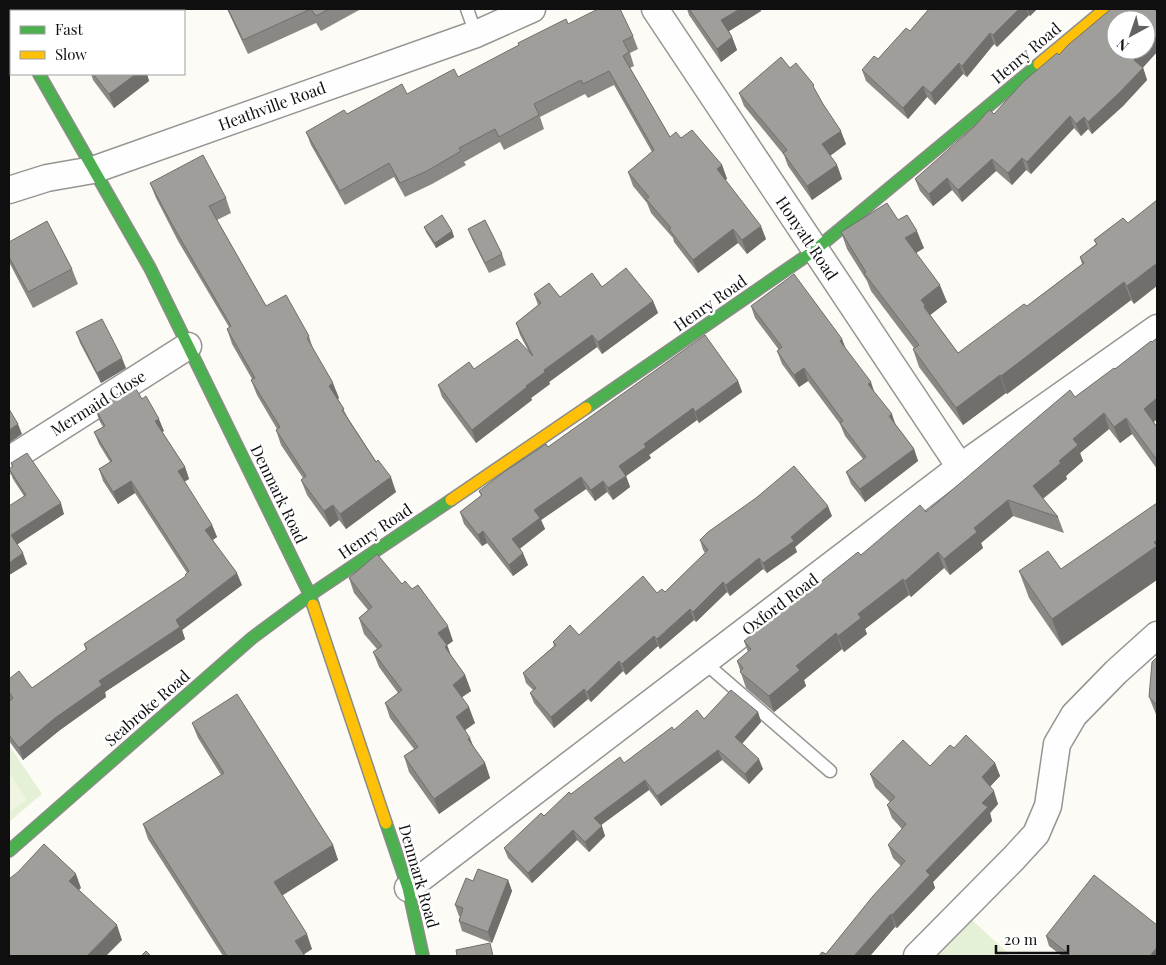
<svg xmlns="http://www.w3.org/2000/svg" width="1166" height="965" viewBox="0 0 1166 965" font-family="'Playfair Display',serif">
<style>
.green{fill:#e5f1d6}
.pitch{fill:#eff5e0}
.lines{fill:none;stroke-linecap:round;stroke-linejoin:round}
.lane-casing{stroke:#969593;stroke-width:15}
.street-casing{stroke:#969593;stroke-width:29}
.fast-casing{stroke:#8c8c89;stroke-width:14}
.slow-casing{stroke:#8c8c89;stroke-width:14}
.lane{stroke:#fffefe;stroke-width:12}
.street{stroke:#fffefe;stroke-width:26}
.fast{stroke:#4caf50;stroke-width:11}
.slow{stroke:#ffc107;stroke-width:11}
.wall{fill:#8a8884}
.shaded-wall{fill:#706f6c}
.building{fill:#a09e9a;stroke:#706f6c}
.labels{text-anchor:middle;stroke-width:5;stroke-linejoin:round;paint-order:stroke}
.street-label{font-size:16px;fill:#0f0f0f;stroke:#fff}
</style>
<rect width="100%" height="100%" fill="#fcfbf5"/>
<!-- green -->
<path class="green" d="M 9,745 L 42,794 L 9,822 Z
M 970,918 L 1011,956 L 936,956 Z"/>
<!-- pitch -->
<path class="pitch" d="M 9,773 L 27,800 L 9,812 Z"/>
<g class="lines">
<!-- lane casing -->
<g class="lane-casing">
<path id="lane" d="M 467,9 L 476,34
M 704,662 L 830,771"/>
</g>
<!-- street casing -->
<g class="street-casing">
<path id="street" d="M 655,9 L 960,467
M 9,190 L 47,178 L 93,170 L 476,34 L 532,9
M 9,460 L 188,346
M 408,888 L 960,467 L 1157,328
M 917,956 L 1013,859 L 1036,834 L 1048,806 L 1057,744 L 1074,715 L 1116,672 L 1157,635"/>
</g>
<!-- fast casing -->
<g class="fast-casing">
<path id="fast" d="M 39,74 L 150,268 L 310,595 L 313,605
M 586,408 L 815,250 L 1039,64
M 386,823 L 408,888 L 423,956
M 9,851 L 252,638 L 310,595 L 451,500"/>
</g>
<!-- slow casing -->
<g class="slow-casing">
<path id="slow" d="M 9,19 L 11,24
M 1039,64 L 1105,9
M 451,500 L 586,408
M 313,605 L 386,823"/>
</g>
<!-- lane -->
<use href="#lane" class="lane"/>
<!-- street -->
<use href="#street" class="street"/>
<!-- fast -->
<use href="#fast" class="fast"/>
<!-- slow -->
<use href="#slow" class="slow"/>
</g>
<!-- wall -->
<path class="wall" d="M 54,9 L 112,9 L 114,11 L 55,11 Z
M 227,9 L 361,9 L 321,31 L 316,23 L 248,54 Z
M 687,9 L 760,9 L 761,11 L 729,31 L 732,37 L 737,50 L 721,62 L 689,15 Z
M 929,9 L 1037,9 L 1030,16 L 1029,15 L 997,47 L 994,44 L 967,77 L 963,74 L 935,105 L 927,97 L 908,119 L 866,81 L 862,70 L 878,59 L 910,31 Z
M 1157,9 L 1157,52 L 1143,67 L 1147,80 L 1123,106 L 1092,134 L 1088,129 L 1081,136 L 1074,128 L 1031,174 L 1026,170 L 1012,185 L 996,171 L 962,202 L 952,190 L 933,206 L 920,191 L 915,179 L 994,114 L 1059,55 Z
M 568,24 L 633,36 L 638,49 L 630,53 L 634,66 L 630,68 L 670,137 L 681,138 L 722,165 L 727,179 L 725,180 L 766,239 L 747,254 L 738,243 L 698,273 L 674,242 L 673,238 L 651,213 L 647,203 L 633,186 L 628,172 L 652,152 L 614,85 L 588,98 L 585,94 L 540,117 L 544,129 L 504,150 L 500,142 L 464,162 L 466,165 L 432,184 L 405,197 L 394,177 L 345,205 L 311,145 L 306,132 L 347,114 L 458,77 Z
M 790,68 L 816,92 L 846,144 L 830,156 L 837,165 L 842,179 L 812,200 L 788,166 L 784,155 L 744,106 L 739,93 Z
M 91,74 L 147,74 L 149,81 L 114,108 L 93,80 Z
M 150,183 L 226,198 L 231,213 L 217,220 L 266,306 L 309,336 L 313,349 L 339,398 L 338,399 L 348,418 L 396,492 L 346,529 L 339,520 L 330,527 L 307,495 L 301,480 L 303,478 L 281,445 L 276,430 L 277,429 L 257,395 L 251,380 L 252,379 L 232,344 L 227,329 L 229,327 L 178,241 L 156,198 Z
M 1123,218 L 1134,304 L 1131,300 L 1007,394 L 1006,393 L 963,425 L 919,367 L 913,349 L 914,348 L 871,291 L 867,281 L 847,249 L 841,232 L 898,220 L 924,248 L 916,253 L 947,302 L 930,315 L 958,353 L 1027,306 L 1082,264 L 1080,257 L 1096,244 L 1094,240 Z
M 424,227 L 452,231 L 454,237 L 436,248 L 426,232 Z
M 468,229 L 502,254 L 506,265 L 489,273 L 472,239 Z
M 9,242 L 72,269 L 78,284 L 33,308 L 9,262 Z
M 602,287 L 653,301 L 658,313 L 602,354 L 597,347 L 549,382 L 550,384 L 531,398 L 532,400 L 476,443 L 442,397 L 438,385 L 474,369 L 529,352 L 520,335 L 516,323 L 538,305 L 534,294 L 560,297 Z
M 751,306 L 842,339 L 846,350 L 896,425 L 914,449 L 918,461 L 865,502 L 851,484 L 846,472 L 863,459 L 845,436 L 840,424 L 808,381 L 799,387 L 782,364 L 777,351 L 779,350 L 755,318 Z
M 76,332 L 126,368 L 101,383 L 80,343 Z
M 1157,338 L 1157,419 L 1154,422 L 1157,427 L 1157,469 L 1132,434 L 1120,443 L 1109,429 L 1080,453 L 1083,461 L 1066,476 L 1067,479 L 1043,499 L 1058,517 L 1064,533 L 1013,516 L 981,543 L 983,548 L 950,575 L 944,568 L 911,597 L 909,595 L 865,629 L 867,634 L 844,652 L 842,649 L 804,680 L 806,686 L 774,712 L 746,688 L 737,661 L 748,652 L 744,641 L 799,599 L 861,555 L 926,512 L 1075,397 L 1115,369 Z
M 738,381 L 742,392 L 699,423 L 697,420 L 649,455 L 651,458 L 626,476 L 630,487 L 613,500 L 607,492 L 595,501 L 586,489 L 541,520 L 545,529 L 520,548 L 528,565 L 513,576 L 487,543 L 482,546 L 464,524 L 460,512 L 481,496 L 479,491 L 548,447 Z
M 142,399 L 164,431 L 162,432 L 185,467 L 189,479 L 184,482 L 212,525 L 217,537 L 213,540 L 242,585 L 182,630 L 185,639 L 105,692 L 106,697 L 60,730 L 23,760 L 9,741 L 9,702 L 10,701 L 9,699 L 9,679 L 32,688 L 86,650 L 84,644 L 186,577 L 185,575 L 187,573 L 135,493 L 118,504 L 103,481 L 99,469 L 110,462 L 99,444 L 94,432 L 103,427 L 99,420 L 95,408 Z
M 11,463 L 64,514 L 17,544 L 27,564 L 9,575 L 24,496 L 13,479 L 9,469 L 12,467 Z
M 832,516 L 795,547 L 797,552 L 767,573 L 763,569 L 730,596 L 727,592 L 696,622 L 694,620 L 660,649 L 658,646 L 626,675 L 623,671 L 591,702 L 588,699 L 554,728 L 534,703 L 530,693 L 533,690 L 526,683 L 523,673 L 554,646 L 553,642 L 579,635 L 657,593 L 665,592 L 705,553 L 703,550 L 700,540 Z
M 1061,569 L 1062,646 L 1029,598 L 1019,571 Z
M 349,578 L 402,584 L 453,641 L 447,645 L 451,656 L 465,675 L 471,691 L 462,697 L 475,723 L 465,730 L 474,748 L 485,763 L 490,778 L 439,814 L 409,772 L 404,756 L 414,749 L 390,718 L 385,703 L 398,693 L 379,667 L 373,652 L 377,649 L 364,634 L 359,618 L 368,610 L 354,593 Z
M 1157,657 L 1157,717 L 1149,697 Z
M 758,712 L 761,722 L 742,744 L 763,769 L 749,784 L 722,760 L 661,806 L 649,790 L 601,825 L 605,836 L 589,852 L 577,840 L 532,883 L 508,858 L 504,848 L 571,794 L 624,763 L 674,730 L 704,719 Z
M 192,723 L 333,845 L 338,860 L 282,895 L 312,949 L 304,954 L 305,956 L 223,956 L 148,839 L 143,824 L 221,775 L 198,738 Z
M 954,748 L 995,763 L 1000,776 L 990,786 L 998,804 L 990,813 L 992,821 L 933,882 L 935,888 L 897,928 L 895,927 L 870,956 L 819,956 L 826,954 L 901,866 L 893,858 L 888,845 L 902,829 L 892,818 L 887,805 L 890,802 L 875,787 L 870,774 L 930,766 Z
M 508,880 L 512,891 L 492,943 L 462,931 L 459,921 L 460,916 L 459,916 L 455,905 L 473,881 Z
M 1046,936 L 1157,956 L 1062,956 L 1049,946 Z"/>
<!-- shaded-wall -->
<path class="shaded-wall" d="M 740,9 L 760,9 L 761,11 L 726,33 L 721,20 Z
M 1019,9 L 1026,9 L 1029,15 L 997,47 L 993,35 Z
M 1027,9 L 1037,9 L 1030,16 Z
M 990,33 L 994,44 L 967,77 L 962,66 Z
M 1157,36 L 1157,52 L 1139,72 L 1134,60 L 1144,50 L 1146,50 L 1146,48 Z
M 732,37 L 737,50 L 721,62 L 717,49 Z
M 959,63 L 963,74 L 935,105 L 931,93 Z
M 1143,68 L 1147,80 L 1123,106 L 1092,134 L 1088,122 Z
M 136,74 L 147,74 L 149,81 L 114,108 L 109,94 Z
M 923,86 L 927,97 L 908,119 L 903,108 Z
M 1070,116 L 1074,128 L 1031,174 L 1027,162 Z
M 1084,117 L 1088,129 L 1081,136 L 1076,124 Z
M 841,131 L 846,144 L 827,158 L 822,144 Z
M 1022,158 L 1026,170 L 1012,185 L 1008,173 Z
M 992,159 L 996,171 L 962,202 L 958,190 Z
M 722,165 L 727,179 L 722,182 L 717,169 Z
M 837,165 L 842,179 L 812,200 L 807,186 Z
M 947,178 L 952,190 L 933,206 L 929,194 Z
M 761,226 L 766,239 L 747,254 L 742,240 Z
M 733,229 L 738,243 L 698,273 L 693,260 Z
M 452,231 L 454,237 L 436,248 L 435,243 Z
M 917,231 L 924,248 L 911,256 L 905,238 Z
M 1157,263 L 1157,286 L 1134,304 L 1127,286 Z
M 1124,282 L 1131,300 L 1007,394 L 1001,376 Z
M 940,285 L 947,302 L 929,316 L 930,324 L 921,300 Z
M 653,301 L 658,313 L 602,354 L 598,342 Z
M 592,335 L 597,347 L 549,382 L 550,384 L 531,398 L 532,400 L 476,443 L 472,430 L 544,370 Z
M 842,339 L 847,352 L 840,341 Z
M 122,358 L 126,368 L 101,383 L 97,373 Z
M 804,368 L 808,381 L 799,387 L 794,375 Z
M 1000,375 L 1006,393 L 963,425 L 956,408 Z
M 738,381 L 742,392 L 699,423 L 695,412 Z
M 871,382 L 875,394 L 868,384 Z
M 333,383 L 339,398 L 334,401 L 329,386 Z
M 1157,398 L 1157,419 L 1150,425 L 1144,409 Z
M 693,408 L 697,420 L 649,455 L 651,458 L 626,476 L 630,487 L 613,500 L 608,488 L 619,466 L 644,444 Z
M 1104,413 L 1109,429 L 1080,453 L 1083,461 L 1066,476 L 1067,479 L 1038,502 L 1033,486 L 1059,461 L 1073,439 Z
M 892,414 L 896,426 L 889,416 Z
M 1126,418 L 1132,434 L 1120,443 L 1114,427 Z
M 159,419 L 164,431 L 160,433 L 155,421 Z
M 18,424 L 22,434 L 9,443 L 9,430 Z
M 914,449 L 918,461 L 865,502 L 860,489 Z
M 185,467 L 189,479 L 182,483 L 178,471 Z
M 391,477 L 396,492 L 346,529 L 340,514 Z
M 581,477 L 586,489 L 541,520 L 545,529 L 517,551 L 512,539 L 534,510 Z
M 131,481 L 135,493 L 118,504 L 113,492 Z
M 603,481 L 607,492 L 595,501 L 591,490 Z
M 1008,500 L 1013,516 L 981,543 L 983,548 L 950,575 L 944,559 L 974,528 Z
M 61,503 L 64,514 L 15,546 L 11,535 Z
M 333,505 L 339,520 L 330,527 L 324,511 Z
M 828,506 L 832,516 L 795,547 L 797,552 L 767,573 L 763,563 L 791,537 Z
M 212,525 L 217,537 L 209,542 L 205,530 Z
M 483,531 L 487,543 L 482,546 L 478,535 Z
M 1157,540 L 1157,580 L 1062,646 L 1052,619 Z
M 938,552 L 944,568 L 911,597 L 905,581 Z
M 23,553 L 27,564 L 9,575 L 9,563 Z
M 523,553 L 528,565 L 513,576 L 509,565 Z
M 759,558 L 763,569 L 730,596 L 726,585 Z
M 237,573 L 242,585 L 182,630 L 185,639 L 105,692 L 106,697 L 60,730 L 23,760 L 19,748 L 99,681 L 176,620 Z
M 903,579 L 909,595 L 865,629 L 867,634 L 844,652 L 838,636 L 858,614 Z
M 723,582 L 727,592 L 696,622 L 693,612 Z
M 690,609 L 694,620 L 660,649 L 657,639 Z
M 448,626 L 453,641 L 443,648 L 438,633 Z
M 836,633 L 842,649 L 804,680 L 806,686 L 774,712 L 769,696 L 796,666 Z
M 654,636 L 658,646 L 626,675 L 622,664 Z
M 447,645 L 453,661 L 445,647 Z
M 619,661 L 623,671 L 591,702 L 587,692 Z
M 465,675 L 471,691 L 458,700 L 453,685 Z
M 584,689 L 588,699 L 554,728 L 551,717 Z
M 469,707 L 475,723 L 461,733 L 456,717 Z
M 758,712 L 761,722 L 739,747 L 735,737 Z
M 470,738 L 476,753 L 468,739 Z
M 718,750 L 722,760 L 661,806 L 657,796 Z
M 759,759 L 763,769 L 749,784 L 745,774 Z
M 485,763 L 490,778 L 439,814 L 434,799 Z
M 995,763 L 1000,776 L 987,790 L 982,777 Z
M 645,780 L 649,790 L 597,828 L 594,818 Z
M 994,791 L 998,804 L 990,813 L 992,821 L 933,882 L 935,888 L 897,928 L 892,915 L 926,871 L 982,803 Z
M 602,826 L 605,836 L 589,852 L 585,842 Z
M 573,830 L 577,840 L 532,883 L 528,873 Z
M 333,845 L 338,860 L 280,897 L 274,882 Z
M 76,874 L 81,888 L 74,895 L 69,881 Z
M 508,880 L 512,891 L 492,943 L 488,932 Z
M 891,914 L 895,927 L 870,956 L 854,956 Z
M 117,925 L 122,940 L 106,956 L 87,956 Z
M 307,934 L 312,949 L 301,956 L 295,941 Z
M 1157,947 L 1157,956 L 1150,956 Z"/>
<!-- building -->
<path class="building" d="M 58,9 L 112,9 L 114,11 L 59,11 Z
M 228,9 L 311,9 L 243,40 Z
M 311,9 L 329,9 L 316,16 Z
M 598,9 L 620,9 L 633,36 L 623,41 L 629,52 L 623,56 L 670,137 L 676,132 L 681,138 L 692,130 L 722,165 L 717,169 L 761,226 L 742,240 L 733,229 L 693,260 L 669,229 L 671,228 L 646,199 L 649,197 L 628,172 L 654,150 L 609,71 L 583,84 L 581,80 L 534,104 L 539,115 L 499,137 L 495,129 L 459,148 L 461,151 L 427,171 L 400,183 L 389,163 L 340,191 L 306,132 L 344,110 L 347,114 L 402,84 L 407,94 L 454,69 L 458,77 L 519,45 L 518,43 L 566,19 L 568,24 Z
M 689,9 L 740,9 L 721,20 L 732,37 L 717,49 Z
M 929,9 L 1019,9 L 993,35 L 990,33 L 962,66 L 959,63 L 931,93 L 923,86 L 903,108 L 862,70 L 874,56 L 878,59 L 906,28 L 910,31 Z
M 1111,9 L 1154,9 L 1157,12 L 1157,36 L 1146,48 L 1146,20 L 1116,20 L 1116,50 L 1144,50 L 1134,60 L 1143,68 L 1118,94 L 1088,122 L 1084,117 L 1076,124 L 1070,116 L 1027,162 L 1022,158 L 1008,173 L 992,159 L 958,190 L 947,178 L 929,194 L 915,179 L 974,127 L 987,112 L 990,110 L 994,114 L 1024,81 L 1057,53 L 1059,55 L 1068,45 Z
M 781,57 L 790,68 L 796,63 L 814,85 L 813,86 L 823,104 L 841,131 L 822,144 L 837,165 L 807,186 L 783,153 L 787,150 L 739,93 Z
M 93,74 L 136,74 L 109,94 Z
M 203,155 L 226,198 L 209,206 L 266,306 L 286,295 L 309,336 L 307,338 L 333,383 L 329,386 L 344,409 L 342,410 L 376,462 L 378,460 L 391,477 L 340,514 L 333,505 L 324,511 L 301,480 L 306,476 L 276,430 L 280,427 L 251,380 L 255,378 L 227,329 L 231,326 L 173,226 L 150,183 Z
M 1157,200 L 1157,263 L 1127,286 L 1124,282 L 1001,376 L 1000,375 L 956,408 L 913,349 L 919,345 L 864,273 L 866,272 L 841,232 L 887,203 L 898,220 L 907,215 L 917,231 L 905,238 L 940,285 L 921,300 L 925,305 L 924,307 L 958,353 L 1024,304 L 1027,306 L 1084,263 L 1080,257 L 1097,244 L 1094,240 L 1123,218 L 1128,223 Z
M 442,215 L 452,231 L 435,243 L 424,227 Z
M 485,220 L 502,254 L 485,263 L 468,229 Z
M 47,221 L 72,269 L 28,292 L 9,257 L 9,242 Z
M 626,268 L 653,301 L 598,342 L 592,335 L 544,370 L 545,372 L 526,386 L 527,387 L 472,430 L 438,385 L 469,362 L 474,369 L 517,339 L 533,356 L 516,323 L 541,303 L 534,294 L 549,283 L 560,297 L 592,273 L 602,287 Z
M 794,274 L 842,339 L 840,341 L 871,382 L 868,384 L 892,414 L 889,416 L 914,449 L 860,489 L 846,472 L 866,457 L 840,423 L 843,421 L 804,368 L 794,375 L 777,351 L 782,347 L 751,306 Z
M 102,319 L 122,358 L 97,373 L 76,332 Z
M 705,335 L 738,381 L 695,412 L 693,408 L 644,444 L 646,447 L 619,466 L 626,476 L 608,488 L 603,481 L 591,490 L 581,477 L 534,510 L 540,518 L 512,539 L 523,553 L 509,565 L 483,531 L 478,535 L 460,512 L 482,495 L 479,491 L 504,472 L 546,444 L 548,447 Z
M 1157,338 L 1157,398 L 1144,409 L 1157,427 L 1157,460 L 1126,418 L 1114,427 L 1104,413 L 1073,439 L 1078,445 L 1059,461 L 1061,463 L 1033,486 L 1058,517 L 1008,500 L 974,528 L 977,532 L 944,559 L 938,552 L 905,581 L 903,579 L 858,614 L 861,618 L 838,636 L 836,633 L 796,666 L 800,670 L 769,696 L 740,672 L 743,668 L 737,661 L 751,649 L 744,641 L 797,597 L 799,599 L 858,552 L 861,555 L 920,505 L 926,512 L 1070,390 L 1075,397 L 1114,368 L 1115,369 L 1151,341 L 1152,342 Z
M 133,384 L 142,399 L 146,396 L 159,419 L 155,421 L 185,467 L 178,471 L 212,525 L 205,530 L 237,573 L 176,620 L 180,627 L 99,681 L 102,685 L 55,718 L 19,748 L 9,735 L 9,702 L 13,698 L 9,692 L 9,679 L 19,671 L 32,688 L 87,649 L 84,644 L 186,576 L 185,575 L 189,571 L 131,481 L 113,492 L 99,469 L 112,461 L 94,432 L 105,426 L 95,408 Z
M 9,409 L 18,424 L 9,430 Z
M 27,453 L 61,503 L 11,535 L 23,553 L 9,563 L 9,506 L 26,495 L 9,469 L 13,466 L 11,463 Z
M 794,466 L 828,506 L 791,537 L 794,541 L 763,563 L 759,558 L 726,585 L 723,582 L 693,612 L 690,609 L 657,639 L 654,636 L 622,664 L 619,661 L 587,692 L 584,689 L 551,717 L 530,693 L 536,688 L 523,673 L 556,645 L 553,642 L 570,625 L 579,635 L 643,576 L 657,593 L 662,589 L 665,592 L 708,550 L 700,540 L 708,532 L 756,498 Z
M 1157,503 L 1157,540 L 1154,542 L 1157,546 L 1052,619 L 1019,571 L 1048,551 L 1061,569 Z
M 377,554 L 402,584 L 405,581 L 412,589 L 418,585 L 448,626 L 438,633 L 447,645 L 445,647 L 465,675 L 453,685 L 469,707 L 456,717 L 470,738 L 468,739 L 485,763 L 434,799 L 404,756 L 418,747 L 385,703 L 402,690 L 373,652 L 382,646 L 359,618 L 372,607 L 349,578 Z
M 1157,657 L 1157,705 L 1149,697 L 1152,662 Z
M 731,690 L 758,712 L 735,737 L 759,759 L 745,774 L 718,750 L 657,796 L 645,780 L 594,818 L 602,826 L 585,842 L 573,830 L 528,873 L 504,848 L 541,813 L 544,816 L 569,792 L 571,794 L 620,757 L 624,763 L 672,727 L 674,730 L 697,710 L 704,719 Z
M 237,694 L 333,845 L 274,882 L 307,934 L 295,941 L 305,956 L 227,956 L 143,824 L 224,773 L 192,723 Z
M 966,735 L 995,763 L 982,777 L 994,791 L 982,803 L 988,807 L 926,871 L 930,875 L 892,915 L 891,914 L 854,956 L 819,956 L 822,952 L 826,954 L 873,896 L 905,861 L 888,845 L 906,824 L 887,805 L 895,797 L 870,774 L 903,740 L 930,766 L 950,745 L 954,748 Z
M 44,844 L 76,874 L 69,881 L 117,925 L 87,956 L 9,956 L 9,879 L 18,872 Z
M 478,869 L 508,880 L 488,932 L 459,921 L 463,908 L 455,905 L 466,878 L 473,881 Z
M 1094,875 L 1157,925 L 1157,947 L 1150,956 L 1071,956 L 1046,936 Z
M 490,943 L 493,956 L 457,956 L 456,950 Z
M 146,951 L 151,956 L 141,956 Z"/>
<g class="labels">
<!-- street labels -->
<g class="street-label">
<text transform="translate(1026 53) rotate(-40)" y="6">Henry Road</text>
<text transform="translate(272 106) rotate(-20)" y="6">Heathville Road</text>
<text transform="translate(807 238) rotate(56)" y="6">Honyatt Road</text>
<text transform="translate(710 303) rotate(-35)" y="6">Henry Road</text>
<text transform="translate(98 403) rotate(-32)" y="6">Mermaid Close</text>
<text transform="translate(279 494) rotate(64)" y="6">Denmark Road</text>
<text transform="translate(375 531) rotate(-34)" y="6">Henry Road</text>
<text transform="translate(780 604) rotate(-37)" y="6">Oxford Road</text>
<text transform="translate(147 708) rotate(-41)" y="6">Seabroke Road</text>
<text transform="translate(419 876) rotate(74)" y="6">Denmark Road</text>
</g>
</g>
<!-- border -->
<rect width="1166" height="965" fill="none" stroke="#0f0f0f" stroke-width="20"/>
<!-- legend -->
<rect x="10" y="10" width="175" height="65" fill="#ffffff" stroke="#9f9f9f"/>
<rect x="20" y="26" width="25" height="8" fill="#4caf50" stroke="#9f9f9f"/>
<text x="55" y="35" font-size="15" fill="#0f0f0f">Fast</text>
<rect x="20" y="51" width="25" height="8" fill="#ffc107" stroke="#9f9f9f"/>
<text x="55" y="60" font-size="15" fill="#0f0f0f">Slow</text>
<!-- north arrow -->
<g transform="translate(1131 35) rotate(220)"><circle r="24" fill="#ffffff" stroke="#9f9f9f"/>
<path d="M0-4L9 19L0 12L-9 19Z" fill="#626260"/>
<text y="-8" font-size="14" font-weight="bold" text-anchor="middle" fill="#0f0f0f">N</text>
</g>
<!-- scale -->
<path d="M996 945v8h72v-8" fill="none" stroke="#0f0f0f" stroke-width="2.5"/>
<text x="1004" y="945" font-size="15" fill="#0f0f0f" stroke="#ffffff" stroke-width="4" paint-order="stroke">20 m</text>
</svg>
